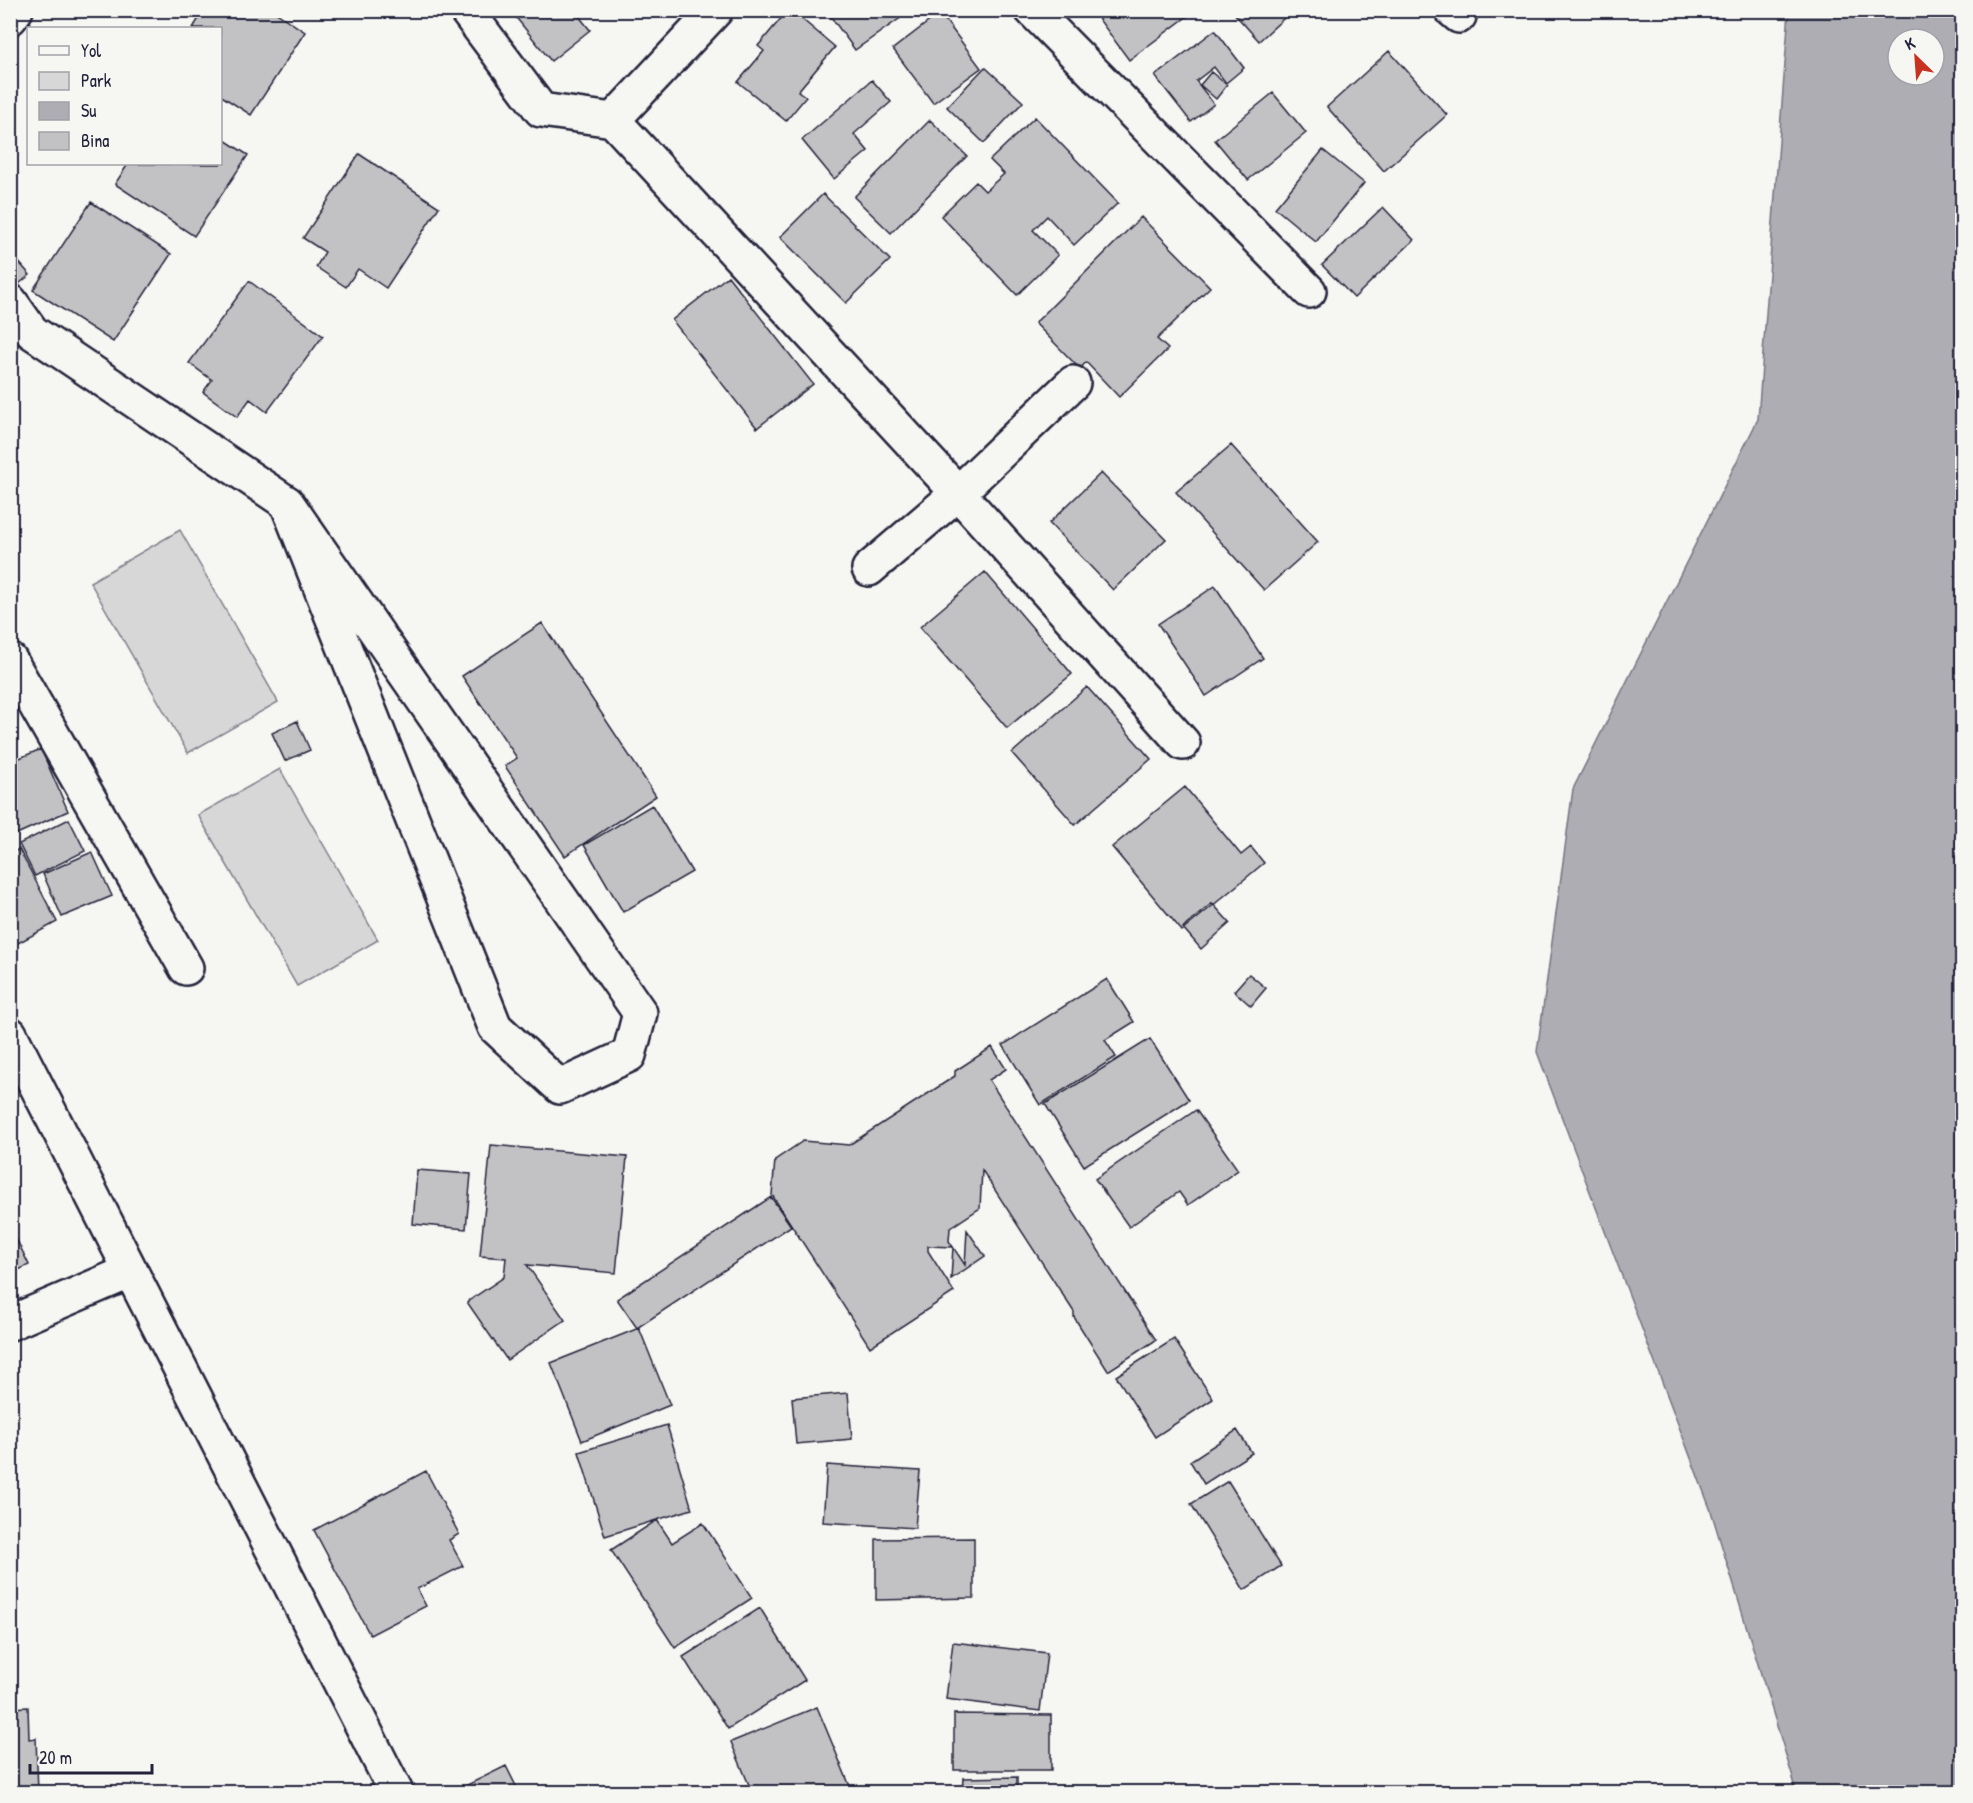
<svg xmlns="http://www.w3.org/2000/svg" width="1973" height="1803" viewBox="0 0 1973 1803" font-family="'Patrick Hand',sans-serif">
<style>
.green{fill:#d7d7d7;stroke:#7c7c89;stroke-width:1.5}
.water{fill:#adadb3;stroke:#757583;stroke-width:1.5;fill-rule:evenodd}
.building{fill:#c2c2c4;stroke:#22223b;stroke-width:1.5}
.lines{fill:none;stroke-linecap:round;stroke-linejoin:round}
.minor-casing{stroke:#22223b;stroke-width:38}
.minor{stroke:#f6f6f2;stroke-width:33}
</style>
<rect width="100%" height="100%" fill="#f6f6f2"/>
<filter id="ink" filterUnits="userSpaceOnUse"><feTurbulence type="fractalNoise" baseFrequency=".0167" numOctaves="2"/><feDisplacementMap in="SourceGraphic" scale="12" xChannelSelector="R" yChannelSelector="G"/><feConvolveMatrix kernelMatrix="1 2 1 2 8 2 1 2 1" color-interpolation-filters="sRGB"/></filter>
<g filter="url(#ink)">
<!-- green -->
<path class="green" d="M 180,530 L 278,702 L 188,753 L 90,582 Z
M 280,769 L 378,940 L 297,986 L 198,815 Z"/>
<!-- water -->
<path class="water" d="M 1789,11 L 1962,11 L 1962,1792 L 1794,1792 L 1796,1788 L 1711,1511 L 1537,1052 L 1573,789 L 1758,419 ZM 1898,39 L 1934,39 L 1934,75 L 1898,75 Z"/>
<!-- building -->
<path class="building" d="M 204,10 L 272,10 L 305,32 L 251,115 L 220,95 L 220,28 L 193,28 Z
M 510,10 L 574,10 L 590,30 L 551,61 Z
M 788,10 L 791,10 L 835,47 L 798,91 L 806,97 L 786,121 L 738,82 L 764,51 L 758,46 Z
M 832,10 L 908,10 L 909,12 L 855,50 L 828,13 Z
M 1108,10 L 1186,10 L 1189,15 L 1129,60 L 1098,18 Z
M 1231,10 L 1293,10 L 1259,41 Z
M 940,13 L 981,68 L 933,103 L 893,49 Z
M 1215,30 L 1244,68 L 1226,83 L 1214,67 L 1196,81 L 1214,104 L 1191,122 L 1155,76 Z
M 1389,51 L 1447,115 L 1384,171 L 1327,107 Z
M 985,67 L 1023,102 L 984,143 L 947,107 Z
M 1211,72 L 1227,85 L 1216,99 L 1200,85 Z
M 872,80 L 891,102 L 854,134 L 868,151 L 834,179 L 802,140 Z
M 1273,93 L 1306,133 L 1248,180 L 1215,140 Z
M 1035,117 L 1118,203 L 1074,245 L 1047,216 L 1033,230 L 1058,255 L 1017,295 L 941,216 L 976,182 L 985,191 L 1004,174 L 990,160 Z
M 930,120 L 967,156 L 891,233 L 854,197 Z
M 220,137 L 248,155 L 194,236 L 115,184 L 128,164 L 220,164 Z
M 1323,150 L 1364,183 L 1316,242 L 1275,208 Z
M 359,154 L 439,207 L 386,288 L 358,269 L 346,287 L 316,267 L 325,252 L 303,238 Z
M 823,194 L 890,260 L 846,303 L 780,237 Z
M 91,202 L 171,254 L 113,342 L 33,290 Z
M 1383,207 L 1414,240 L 1354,298 L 1322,265 Z
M 1141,217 L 1210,287 L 1157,339 L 1168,349 L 1119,397 L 1086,362 L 1080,369 L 1035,323 Z
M 10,252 L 30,275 L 10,291 Z
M 728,276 L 813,384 L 757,428 L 672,320 Z
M 249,281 L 323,336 L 267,412 L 250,399 L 237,417 L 203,392 L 212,380 L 189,363 Z
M 1231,445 L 1318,542 L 1264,590 L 1176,492 Z
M 1101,473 L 1166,539 L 1113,590 L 1049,523 Z
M 985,572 L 1072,674 L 1007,728 L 920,627 Z
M 1215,586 L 1263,658 L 1206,696 L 1158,624 Z
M 542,623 L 656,796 L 565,856 L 505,766 L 517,758 L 462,676 Z
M 1087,687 L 1151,759 L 1075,825 L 1012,753 Z
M 297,721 L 310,750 L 285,761 L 272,733 Z
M 41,749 L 68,811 L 10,837 L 10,762 Z
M 1185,787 L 1241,855 L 1251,847 L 1264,863 L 1182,931 L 1112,847 Z
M 652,805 L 692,872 L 623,912 L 584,845 Z
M 69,819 L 85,851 L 35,876 L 19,844 Z
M 19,849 L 57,922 L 18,943 L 10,929 L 10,854 Z
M 92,852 L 112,896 L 62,917 L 43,874 Z
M 1212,903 L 1230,923 L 1201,949 L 1183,928 Z
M 1249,974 L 1266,988 L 1251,1006 L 1234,991 Z
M 1107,979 L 1134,1022 L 1105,1040 L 1116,1057 L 1040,1105 L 1003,1045 Z
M 1150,1039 L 1189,1100 L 1084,1166 L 1045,1104 Z
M 992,1047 L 1006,1069 L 989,1080 L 1156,1340 L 1108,1371 L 1074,1317 L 1074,1312 L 982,1170 L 980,1208 L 950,1228 L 949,1241 L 965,1265 L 967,1230 L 985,1256 L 951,1279 L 953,1247 L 928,1246 L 928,1251 L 954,1292 L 870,1347 L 772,1195 L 775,1160 L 803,1141 L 849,1145 L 955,1076 L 955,1071 Z
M 1196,1110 L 1238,1170 L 1188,1205 L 1179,1192 L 1129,1227 L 1095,1179 Z
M 491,1145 L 627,1157 L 616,1273 L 527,1265 L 565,1320 L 507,1360 L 467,1302 L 504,1277 L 506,1258 L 480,1256 Z
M 417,1170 L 471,1174 L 466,1229 L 413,1224 Z
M 771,1197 L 791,1226 L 637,1328 L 617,1299 Z
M 10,1226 L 29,1265 L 10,1274 Z
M 639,1328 L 670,1405 L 582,1441 L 551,1363 Z
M 1174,1339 L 1213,1399 L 1155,1437 L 1116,1376 Z
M 848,1393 L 852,1439 L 796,1444 L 792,1398 Z
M 667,1425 L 692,1509 L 605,1536 L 579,1452 Z
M 1237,1430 L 1252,1453 L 1204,1484 L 1190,1461 Z
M 827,1465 L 920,1471 L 915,1528 L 823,1522 Z
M 426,1471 L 459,1534 L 449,1540 L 463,1566 L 417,1589 L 426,1606 L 370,1635 L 314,1530 Z
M 1228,1481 L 1281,1566 L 1244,1590 L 1191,1504 Z
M 657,1520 L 672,1543 L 703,1523 L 752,1598 L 675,1648 L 611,1550 Z
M 974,1538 L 974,1598 L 876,1600 L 876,1539 Z
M 760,1608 L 805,1680 L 728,1729 L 683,1657 Z
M 953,1642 L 1047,1653 L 1040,1711 L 946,1699 Z
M 28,1707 L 29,1739 L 36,1738 L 38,1792 L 10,1792 L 10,1708 Z
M 817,1707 L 852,1791 L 752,1792 L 731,1742 Z
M 954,1714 L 1051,1715 L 1051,1770 L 954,1770 Z
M 506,1766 L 519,1792 L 453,1792 Z
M 1017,1777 L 1017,1792 L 962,1792 L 963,1778 Z"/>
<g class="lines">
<!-- minor casing -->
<g class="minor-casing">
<path id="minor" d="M 466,10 L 541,110 L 613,120 L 716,10
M 1032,10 L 1309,291
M 1452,10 L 1459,16
M 10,18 L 16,10
M 613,120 L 958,493 L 1183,743
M 10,301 L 32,332 L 287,503 L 640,1013 L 629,1055 L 560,1087 L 495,1027 L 287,503
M 869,569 L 958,493 L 1073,383
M 10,660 L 186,968
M 10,1034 L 396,1792
M 10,1323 L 131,1271"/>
</g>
<!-- minor -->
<use href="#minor" class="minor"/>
</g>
</g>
<!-- margin -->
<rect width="1973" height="1803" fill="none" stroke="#f6f6f2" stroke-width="36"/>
<rect x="18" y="18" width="1937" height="1767" fill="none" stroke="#22223b" stroke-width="2" filter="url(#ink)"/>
<!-- legend -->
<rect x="27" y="27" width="195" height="138" fill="#f6f6f2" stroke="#a1a1a9" stroke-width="1.5"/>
<rect x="39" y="46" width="30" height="9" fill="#f6f6f2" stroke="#a1a1a9" stroke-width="1.5"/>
<text x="81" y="57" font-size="18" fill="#22223b">Yol</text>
<rect x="39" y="72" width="30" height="18" fill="#d7d7d7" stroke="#a1a1a9" stroke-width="1.5"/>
<text x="81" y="87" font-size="18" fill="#22223b">Park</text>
<rect x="39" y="102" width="30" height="18" fill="#adadb3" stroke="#a1a1a9" stroke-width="1.5"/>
<text x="81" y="117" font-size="18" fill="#22223b">Su</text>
<rect x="39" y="132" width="30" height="18" fill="#c2c2c4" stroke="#a1a1a9" stroke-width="1.5"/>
<text x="81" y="147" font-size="18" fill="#22223b">Bina</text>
<!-- north arrow -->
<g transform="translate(1916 57) rotate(335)"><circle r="28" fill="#f6f6f2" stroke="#a1a1a9" stroke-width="1.5"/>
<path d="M0-4.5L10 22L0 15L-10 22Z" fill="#c8321e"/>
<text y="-9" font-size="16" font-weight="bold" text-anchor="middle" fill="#22223b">K</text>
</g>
<!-- scale -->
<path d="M30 1764v9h122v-9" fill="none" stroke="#22223b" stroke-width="3"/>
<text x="39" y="1764" font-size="18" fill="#22223b" stroke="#f6f6f2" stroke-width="4.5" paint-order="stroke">20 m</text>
</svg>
